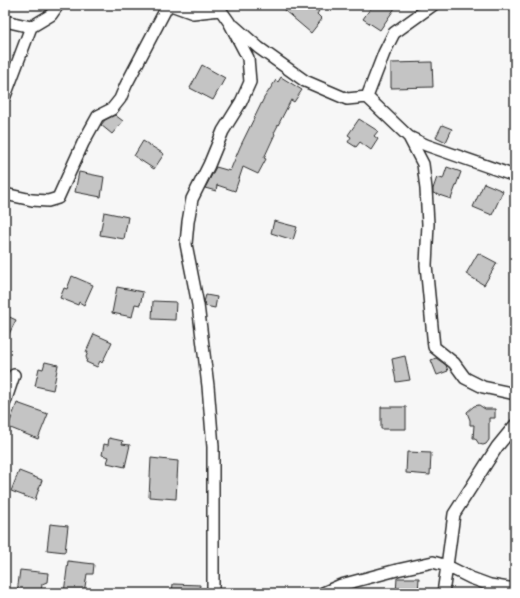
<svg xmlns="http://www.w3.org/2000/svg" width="520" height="598" viewBox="0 0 520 598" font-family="Caveat,sans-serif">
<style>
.building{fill:#c4c4c4;stroke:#2b2b2b}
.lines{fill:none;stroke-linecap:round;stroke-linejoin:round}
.minor-casing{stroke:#2b2b2b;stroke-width:14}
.minor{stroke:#fff;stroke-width:11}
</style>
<rect width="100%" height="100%" fill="#f7f7f7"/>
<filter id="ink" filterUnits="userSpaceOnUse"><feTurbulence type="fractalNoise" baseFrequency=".025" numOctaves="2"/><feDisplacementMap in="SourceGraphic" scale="8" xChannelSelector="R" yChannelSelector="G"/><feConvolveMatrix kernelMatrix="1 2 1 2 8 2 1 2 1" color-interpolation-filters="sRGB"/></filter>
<g filter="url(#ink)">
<!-- building -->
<path class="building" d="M 278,5 L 311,5 L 319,11 L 317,14 L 322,19 L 311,33 Z
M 373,5 L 397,5 L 380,30 L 363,19 Z
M 432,62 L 433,87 L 391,88 L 391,63 Z
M 202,65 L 225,78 L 213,100 L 190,88 Z
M 281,77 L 302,90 L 294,102 L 291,100 L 274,133 L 275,134 L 264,158 L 266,159 L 258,174 L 243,167 L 235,191 L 217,185 L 216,191 L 205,188 L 216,167 L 230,171 L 240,147 L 264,98 L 276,80 L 278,82 Z
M 115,115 L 123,121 L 112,134 L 101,125 L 105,120 Z
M 359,119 L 378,131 L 374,136 L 378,139 L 371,150 L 360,142 L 356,147 L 348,142 L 351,137 L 348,135 Z
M 442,125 L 452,129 L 446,142 L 436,137 Z
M 143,141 L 164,154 L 154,169 L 134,156 Z
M 447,167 L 461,172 L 451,199 L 433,193 L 433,189 L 437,177 L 443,179 Z
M 79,172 L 104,177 L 101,197 L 75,192 Z
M 484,183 L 503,191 L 492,215 L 473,207 Z
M 104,212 L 128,217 L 124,239 L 100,235 Z
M 274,221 L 297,227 L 293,240 L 271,233 Z
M 478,253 L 497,263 L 484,285 L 466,274 Z
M 72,276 L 93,285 L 84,305 L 79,302 L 78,305 L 60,298 L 64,288 L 67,289 Z
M 117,287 L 143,292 L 140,305 L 135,304 L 132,317 L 112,313 Z
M 206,295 L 217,297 L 215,308 L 205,306 L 204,302 Z
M 153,301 L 176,302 L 175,320 L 152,319 Z
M 5,315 L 16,320 L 5,342 Z
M 94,334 L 112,342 L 102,363 L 100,361 L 97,367 L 86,362 L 87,359 L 86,357 L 88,352 L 86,352 Z
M 405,356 L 410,380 L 396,382 L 392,359 Z
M 436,358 L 446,365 L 448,371 L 437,375 L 431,360 Z
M 45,362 L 58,365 L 53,390 L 35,386 L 39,368 L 43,369 Z
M 17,403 L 48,414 L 38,439 L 8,427 Z
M 479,405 L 485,409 L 495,409 L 495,418 L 489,418 L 489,440 L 486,444 L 483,445 L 479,444 L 475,438 L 473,438 L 474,425 L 470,425 L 470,420 L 468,415 L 467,412 L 474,406 Z
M 381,407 L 406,407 L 406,429 L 381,429 Z
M 109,438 L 123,441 L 122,444 L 130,445 L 125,467 L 107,463 L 109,457 L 102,455 L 104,444 L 108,445 Z
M 407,452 L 431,453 L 430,475 L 406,473 Z
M 151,458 L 178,461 L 176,499 L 149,497 Z
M 19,471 L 42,480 L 35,500 L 11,491 Z
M 50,524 L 68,526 L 65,552 L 47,550 Z
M 68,561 L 94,564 L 93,574 L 87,574 L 84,593 L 64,593 Z
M 20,570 L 48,573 L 47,582 L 42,584 L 41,593 L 17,593 Z
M 397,578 L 419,578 L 418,593 L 396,593 Z
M 173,584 L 200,585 L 199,593 L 172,593 Z"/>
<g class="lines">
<!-- minor casing -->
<g class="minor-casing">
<path id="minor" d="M 171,5 L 193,13 L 220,10
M 433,5 L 394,33 L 384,53 L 367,97 L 409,137 L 426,145 L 515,176
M 5,21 L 31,27 L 51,15 L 58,5
M 234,26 L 259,48 L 305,81 L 347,99 L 367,97
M 5,96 L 31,27
M 409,137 L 423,164 L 426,189 L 428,224 L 426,265 L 434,347 L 454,363 L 465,378 L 483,387 L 515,394
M 5,194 L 32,200 L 48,201 L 58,198 L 83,143 L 98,116 L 112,109 L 120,99 L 126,85 L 168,5
M 5,402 L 14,375
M 515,425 L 497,447 L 454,514 L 447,566 L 471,578 L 490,585 L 515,589
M 213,593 L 213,447 L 208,386 L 198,305 L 186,244 L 188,222 L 192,199 L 209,165 L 223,131 L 241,102 L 250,82 L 248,58 L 229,22 L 217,5
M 323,593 L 341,585 L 397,570 L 433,562 L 447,566 L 443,593"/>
</g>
<!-- minor -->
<use href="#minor" class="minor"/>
</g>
</g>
<!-- margin -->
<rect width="520" height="598" fill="none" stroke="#fff" stroke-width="20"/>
<rect x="10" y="10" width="500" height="578" fill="none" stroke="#2b2b2b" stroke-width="1.5" filter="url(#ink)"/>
</svg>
